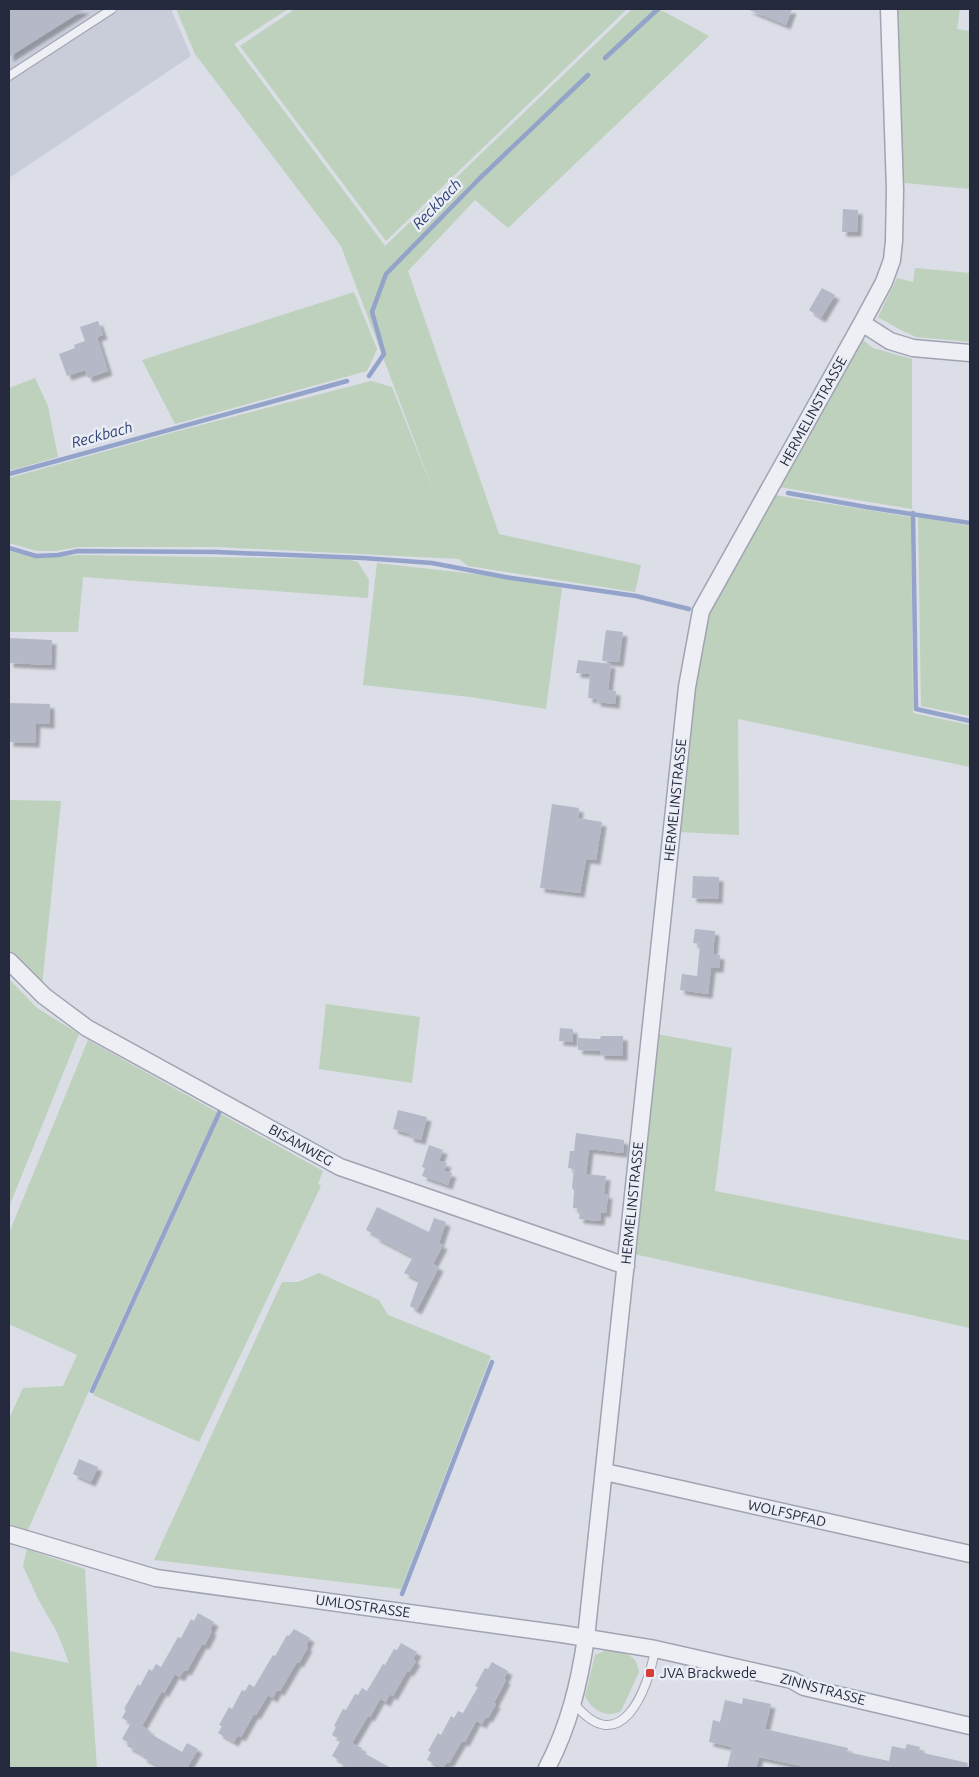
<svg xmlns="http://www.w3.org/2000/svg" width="979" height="1777" viewBox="0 0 979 1777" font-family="Ubuntu,sans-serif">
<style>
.built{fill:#c9ccd9}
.green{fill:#bdd1bc}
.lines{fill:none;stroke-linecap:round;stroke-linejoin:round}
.stream{stroke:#93a3c9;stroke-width:4.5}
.building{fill:#b5b8c7;filter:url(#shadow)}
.lane-casing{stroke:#a0a3b1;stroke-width:10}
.street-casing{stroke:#a0a3b1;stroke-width:19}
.lane{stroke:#eeeff5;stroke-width:8}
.street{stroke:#eeeff5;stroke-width:16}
.poi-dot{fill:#d53e37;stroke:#eaedf4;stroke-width:2}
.labels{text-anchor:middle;stroke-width:5;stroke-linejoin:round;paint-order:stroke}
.street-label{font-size:14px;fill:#24293d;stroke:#eaedf4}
.poi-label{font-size:14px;fill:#24293d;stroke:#eaedf4;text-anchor:start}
.water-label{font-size:15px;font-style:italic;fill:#2d3f73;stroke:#eaedf4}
</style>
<defs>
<filter id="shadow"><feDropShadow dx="4.5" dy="4.5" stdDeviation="1" flood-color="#0004"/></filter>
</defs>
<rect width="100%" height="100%" fill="#dbdde7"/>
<!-- built -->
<path class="built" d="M 9,9 L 171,9 L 191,56 L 9,178 Z"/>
<!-- green -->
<path class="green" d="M 176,9 L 288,9 L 234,44 L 385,246 L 632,9 L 659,9 L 709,36 L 508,228 L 475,200 L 408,271 L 499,534 L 641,565 L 635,592 L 468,566 L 459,559 L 218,547 L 79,547 L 55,551 L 37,551 L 9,543 L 9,478 L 178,431 L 371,381 L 392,387 L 436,498 L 341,246 L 195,54 Z
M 295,9 L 627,9 L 386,241 L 240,46 Z
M 897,9 L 960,9 L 957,29 L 970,31 L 970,189 L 904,183 Z
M 915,268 L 970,273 L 970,342 L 916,337 L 899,329 L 878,317 L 897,278 L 913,282 Z
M 354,292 L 377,349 L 367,371 L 175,424 L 142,360 Z
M 863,340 L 873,348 L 912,359 L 912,509 L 779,487 Z
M 35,378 L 48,406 L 58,457 L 9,471 L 9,388 Z
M 774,495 L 911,517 L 913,713 L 970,725 L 970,767 L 738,719 L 739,835 L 679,832 L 692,709 L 705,620 Z
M 918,517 L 970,526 L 970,716 L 921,706 Z
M 9,551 L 35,558 L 78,555 L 345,559 L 358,562 L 369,580 L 368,598 L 83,577 L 78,632 L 9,632 Z
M 377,563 L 483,575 L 562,588 L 546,709 L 470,697 L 363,685 Z
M 9,800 L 61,801 L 42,986 L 12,956 L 9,949 Z
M 9,979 L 37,1008 L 79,1034 L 9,1207 Z
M 326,1004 L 420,1017 L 412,1083 L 319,1069 Z
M 657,1034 L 732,1048 L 715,1191 L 970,1241 L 970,1328 L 634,1254 Z
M 88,1040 L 217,1112 L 88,1393 L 28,1530 L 9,1524 L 9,1419 L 23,1388 L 63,1386 L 77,1355 L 9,1324 L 9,1233 Z
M 221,1114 L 323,1171 L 318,1184 L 321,1186 L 199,1442 L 93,1395 Z
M 319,1273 L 379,1300 L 388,1315 L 491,1356 L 401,1589 L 154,1560 L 282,1282 L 298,1282 Z
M 27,1549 L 85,1569 L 90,1667 L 97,1768 L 9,1768 L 9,1651 L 69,1663 L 57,1632 L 38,1599 L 23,1566 Z
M 611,1650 C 626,1653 637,1655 639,1672 L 621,1711 C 608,1719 591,1710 585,1696 L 595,1655 L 604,1651 Z"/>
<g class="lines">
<!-- stream -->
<path class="stream" d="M 605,58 L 658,9
M 369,376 L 384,354 L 372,312 L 386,274 L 481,177 L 588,75
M 9,474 L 347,381
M 788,493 L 866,507 L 970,523
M 913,513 L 916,709 L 970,721
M 9,548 L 36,556 L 58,555 L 78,551 L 216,552 L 363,558 L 432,563 L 505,577 L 636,596 L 689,609
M 92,1391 L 220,1111
M 402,1594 L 492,1362"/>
</g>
<!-- building -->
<path class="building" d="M 9,9 L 85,9 L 9,57 Z
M 747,9 L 792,9 L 786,25 Z
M 843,209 L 858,210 L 857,232 L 842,232 Z
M 822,288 L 835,295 L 821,318 L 809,310 Z
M 98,321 L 103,335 L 97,337 L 108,371 L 88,378 L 85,370 L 67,376 L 59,354 L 75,348 L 74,345 L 85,341 L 80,327 Z
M 606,630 L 623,632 L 619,662 L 602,661 Z
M 9,638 L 52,640 L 51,665 L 9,663 Z
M 578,660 L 611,664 L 608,690 L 616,691 L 615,704 L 596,702 L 597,699 L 588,698 L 590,674 L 576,673 Z
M 9,703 L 50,704 L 50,724 L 36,723 L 35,743 L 9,742 Z
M 552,804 L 579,808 L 578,818 L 602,822 L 596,860 L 586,859 L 580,893 L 540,888 Z
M 693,876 L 719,877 L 718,899 L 692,898 Z
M 695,929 L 715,931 L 713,954 L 720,955 L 719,968 L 711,968 L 708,994 L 680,990 L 682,974 L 697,976 L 700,944 L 693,943 Z
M 560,1028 L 573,1029 L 573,1042 L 559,1041 Z
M 601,1036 L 623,1036 L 623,1056 L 600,1055 L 600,1051 L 578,1050 L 578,1038 L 600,1039 Z
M 398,1110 L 427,1117 L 421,1140 L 409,1137 L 410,1134 L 393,1129 Z
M 576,1133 L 624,1140 L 623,1153 L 589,1149 L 586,1174 L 606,1176 L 604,1194 L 608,1194 L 606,1213 L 601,1212 L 600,1221 L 579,1219 L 580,1209 L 573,1208 L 574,1191 L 572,1187 L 574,1169 L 568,1168 L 570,1151 L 574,1151 Z
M 429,1145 L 443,1150 L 439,1161 L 447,1163 L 444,1171 L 452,1173 L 448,1185 L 422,1176 L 425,1168 L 422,1167 Z
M 377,1207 L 429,1232 L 434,1218 L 446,1222 L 439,1243 L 443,1245 L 433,1264 L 439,1267 L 417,1310 L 410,1306 L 419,1280 L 404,1273 L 413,1257 L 375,1237 L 376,1235 L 366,1230 Z
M 79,1459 L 98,1467 L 91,1482 L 73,1474 Z
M 198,1613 L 214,1622 L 210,1630 L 212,1631 L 205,1645 L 202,1644 L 187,1671 L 184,1670 L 180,1677 L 175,1674 L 164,1693 L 162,1691 L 142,1726 L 150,1731 L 149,1733 L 182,1752 L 187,1743 L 198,1749 L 187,1768 L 162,1768 L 142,1757 L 144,1755 L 127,1746 L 129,1743 L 122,1739 L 131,1723 L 122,1718 L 126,1710 L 124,1709 L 138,1684 L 140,1686 L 149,1669 L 152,1671 L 156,1664 L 161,1667 L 178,1637 L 181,1638 L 191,1619 L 194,1621 Z
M 294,1629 L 310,1638 L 306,1646 L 308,1647 L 299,1663 L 297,1662 L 280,1691 L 277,1690 L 273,1698 L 268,1695 L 256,1715 L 254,1714 L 241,1737 L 238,1735 L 234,1742 L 218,1733 L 222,1726 L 219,1725 L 229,1707 L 232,1709 L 242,1690 L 245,1691 L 249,1684 L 254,1687 L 273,1655 L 275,1656 L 287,1635 L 289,1636 Z
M 401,1643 L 417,1652 L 413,1659 L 416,1661 L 409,1672 L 407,1671 L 393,1696 L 390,1694 L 386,1702 L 380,1699 L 370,1717 L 368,1716 L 352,1743 L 362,1748 L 360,1751 L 391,1768 L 348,1768 L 338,1762 L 339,1760 L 332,1756 L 341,1740 L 332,1735 L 336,1727 L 334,1726 L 343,1709 L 346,1710 L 355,1694 L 358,1695 L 362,1688 L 367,1691 L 383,1664 L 385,1665 L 394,1649 L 397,1650 Z
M 492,1662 L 508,1671 L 504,1679 L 506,1680 L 494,1703 L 496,1704 L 488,1718 L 486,1717 L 482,1724 L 476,1721 L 465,1742 L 462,1741 L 449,1763 L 447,1762 L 443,1768 L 427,1760 L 431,1752 L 428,1751 L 438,1733 L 441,1735 L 451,1716 L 454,1718 L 458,1711 L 463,1713 L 478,1687 L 475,1686 L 485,1668 L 488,1669 Z
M 743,1698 L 771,1704 L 765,1729 L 848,1748 L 847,1752 L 889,1761 L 892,1746 L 905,1749 L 907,1744 L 920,1747 L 919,1752 L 968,1763 L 967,1768 L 810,1768 L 759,1757 L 756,1768 L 727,1768 L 732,1747 L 709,1742 L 713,1720 L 720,1722 L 725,1700 L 742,1704 Z"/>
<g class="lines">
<!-- lane casing -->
<g class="lane-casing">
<path id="lane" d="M 9,76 L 112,9
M 574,1703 C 620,1761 648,1691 655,1649"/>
</g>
<!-- street casing -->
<g class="street-casing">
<path id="street" d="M 862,323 L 890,341 L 913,348 L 970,353
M 9,961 L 44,996 L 87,1028 L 340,1167 L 626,1266
M 605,1472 L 970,1554
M 9,1534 L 156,1578 L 562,1634 L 655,1649 L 792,1680 L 804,1687 L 970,1726
M 547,1768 C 569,1726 579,1684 586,1638 L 687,687 L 701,611 L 862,323 L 884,282 L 892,260 L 894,241 L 895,190 L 889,9"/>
</g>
<!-- lane -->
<use href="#lane" class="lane"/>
<!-- street -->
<use href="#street" class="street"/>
</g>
<!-- markers -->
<rect class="poi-dot" x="645" y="1668" width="10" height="10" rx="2.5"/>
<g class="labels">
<!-- street labels -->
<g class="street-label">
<text transform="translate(813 411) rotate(-61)" y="5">HERMELINSTRASSE</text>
<text transform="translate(675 800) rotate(-84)" y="5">HERMELINSTRASSE</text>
<text transform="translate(301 1145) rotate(29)" y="5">BISAMWEG</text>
<text transform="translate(632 1203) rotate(-84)" y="5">HERMELINSTRASSE</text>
<text transform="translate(787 1513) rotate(13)" y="5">WOLFSPFAD</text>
<text transform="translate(363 1606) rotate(8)" y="5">UMLOSTRASSE</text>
<text transform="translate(823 1689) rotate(15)" y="5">ZINNSTRASSE</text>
</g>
<!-- poi labels -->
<g class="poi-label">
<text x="660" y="1678">JVA Brackwede</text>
</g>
<!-- water labels -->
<g class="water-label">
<text transform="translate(437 204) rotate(-46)" y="5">Reckbach</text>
<text transform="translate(102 435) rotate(-15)" y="5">Reckbach</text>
</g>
</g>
<!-- border -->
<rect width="979" height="1777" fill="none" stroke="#24293d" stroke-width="20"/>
</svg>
